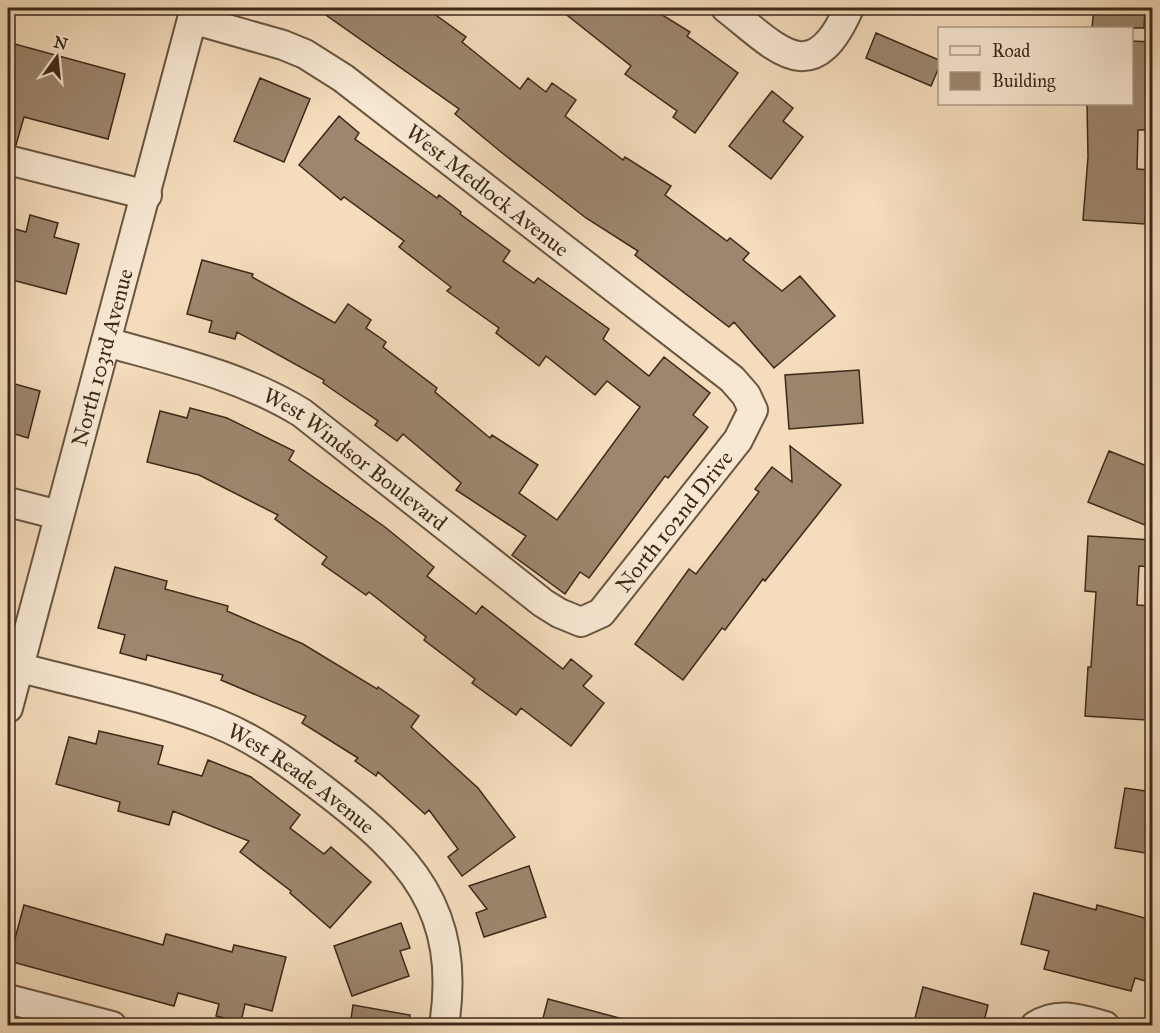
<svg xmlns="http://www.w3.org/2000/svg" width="1160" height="1033" viewBox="0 0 1160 1033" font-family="'IM FELL Great Primer',serif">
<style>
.building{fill:#9c866d;stroke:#3c2918;stroke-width:1.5}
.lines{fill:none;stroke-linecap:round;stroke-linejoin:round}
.minor-casing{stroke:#6a5641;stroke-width:32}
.minor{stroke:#f8e8d3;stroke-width:28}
.labels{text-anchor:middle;stroke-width:4.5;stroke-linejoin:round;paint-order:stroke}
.street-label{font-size:22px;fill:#3c2918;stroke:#f8e8d3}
</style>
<rect width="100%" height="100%" fill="#f4dcbc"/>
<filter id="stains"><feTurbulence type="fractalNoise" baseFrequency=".00333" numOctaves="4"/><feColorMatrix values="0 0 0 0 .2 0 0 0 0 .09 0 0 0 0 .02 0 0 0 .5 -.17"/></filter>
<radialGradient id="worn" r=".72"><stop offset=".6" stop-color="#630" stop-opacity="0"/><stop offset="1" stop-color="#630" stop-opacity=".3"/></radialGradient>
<!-- building -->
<path class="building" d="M 316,8 L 426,8 L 466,37 L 462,42 L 520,89 L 528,78 L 546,92 L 552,83 L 576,100 L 565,116 L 623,160 L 625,157 L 671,186 L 665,195 L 727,241 L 730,238 L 749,253 L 743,260 L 782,291 L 800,276 L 835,316 L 774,368 L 734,322 L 729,327 L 635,255 L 638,251 L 586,218 L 501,152 L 455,114 L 459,109 Z
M 558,8 L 651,8 L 690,32 L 687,36 L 738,73 L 695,133 L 673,117 L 677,111 L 625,74 L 631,66 Z
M 1094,8 L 1145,8 L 1144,28 L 1092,28 Z
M 876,33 L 939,60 L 939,67 L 931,86 L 866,58 Z
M 1131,41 L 1152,42 L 1152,130 L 1138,130 L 1137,169 L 1149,170 L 1145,224 L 1083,220 L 1088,157 L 1087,104 L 1131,104 Z
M 11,43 L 125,74 L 108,139 L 24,117 L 16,145 L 8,144 L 8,57 Z
M 260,78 L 310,99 L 284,162 L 234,141 Z
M 772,91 L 793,108 L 783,121 L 803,137 L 771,179 L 729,146 Z
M 339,116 L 359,133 L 355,139 L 437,198 L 439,195 L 461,212 L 460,214 L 510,251 L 503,261 L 534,283 L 538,278 L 609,329 L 603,339 L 649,376 L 664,357 L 710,393 L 693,415 L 708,427 L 668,478 L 665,476 L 589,578 L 580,572 L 565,594 L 512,555 L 526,536 L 456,490 L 461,483 L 403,434 L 397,441 L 375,425 L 378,421 L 323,383 L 324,380 L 237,332 L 235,339 L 209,332 L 212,321 L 187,314 L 202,260 L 253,274 L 252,277 L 335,323 L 348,304 L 371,320 L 366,328 L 386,342 L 383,347 L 437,388 L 435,392 L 490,438 L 492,435 L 538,465 L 519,493 L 557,520 L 640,407 L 607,381 L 595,395 L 546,356 L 539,366 L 496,333 L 499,328 L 447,291 L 451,287 L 399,247 L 404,241 L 344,197 L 341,200 L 299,165 Z
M 30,215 L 58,223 L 54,237 L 79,244 L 66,294 L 8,279 L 8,227 L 26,232 Z
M 859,370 L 863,423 L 789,429 L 785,375 Z
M 8,382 L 40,391 L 28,438 L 8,432 Z
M 190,408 L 227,418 L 294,451 L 289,460 L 385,527 L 434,567 L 427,576 L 476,614 L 482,606 L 563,669 L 571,659 L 592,676 L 583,686 L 604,703 L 571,746 L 521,708 L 516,715 L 472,683 L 475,679 L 424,640 L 426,637 L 369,592 L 366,595 L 322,564 L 327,557 L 275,519 L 278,515 L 199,475 L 147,462 L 160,411 L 187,418 Z
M 790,446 L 841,485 L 765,581 L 763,579 L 725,630 L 722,628 L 683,680 L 635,644 L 689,569 L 696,574 L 759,492 L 755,489 L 772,467 L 792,482 Z
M 1109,451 L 1152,468 L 1152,528 L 1088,502 Z
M 1088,536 L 1152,540 L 1152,567 L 1139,566 L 1137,605 L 1152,606 L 1146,720 L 1085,716 L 1088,667 L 1091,667 L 1096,592 L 1085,591 Z
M 115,567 L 167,581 L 165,589 L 228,606 L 227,611 L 303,644 L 377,689 L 378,687 L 419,716 L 411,727 L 478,788 L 515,837 L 462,876 L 448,857 L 458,849 L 429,810 L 425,814 L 378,772 L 376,776 L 355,761 L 358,758 L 302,723 L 306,716 L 221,680 L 223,675 L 147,655 L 146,660 L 120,653 L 125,635 L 98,628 Z
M 99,731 L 163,746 L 158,764 L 202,776 L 208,760 L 251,777 L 300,815 L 290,828 L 324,854 L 331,847 L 371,882 L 330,928 L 290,893 L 291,891 L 240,852 L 249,841 L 173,811 L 169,825 L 118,811 L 120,802 L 56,784 L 69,737 L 96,744 Z
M 1125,788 L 1152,792 L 1152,854 L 1115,848 Z
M 529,866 L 546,917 L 484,937 L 476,913 L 487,909 L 469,886 Z
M 1034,893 L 1096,910 L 1097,905 L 1152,920 L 1152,983 L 1135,978 L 1131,991 L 1044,969 L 1049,951 L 1021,944 Z
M 24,905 L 163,945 L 166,934 L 232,952 L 234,945 L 286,957 L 272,1011 L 245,1004 L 241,1022 L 216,1016 L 219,1004 L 178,993 L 174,1006 L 9,961 Z
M 401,923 L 410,948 L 400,951 L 409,976 L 352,996 L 334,946 Z
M 923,987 L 988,1005 L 983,1026 L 913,1026 Z
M 548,999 L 623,1019 L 622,1026 L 541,1026 Z
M 353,1005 L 410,1015 L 409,1026 L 350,1026 Z"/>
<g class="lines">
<!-- minor casing -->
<g class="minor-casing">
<g id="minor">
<path d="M 726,8 C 778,49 812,92 849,8"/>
<path d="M 8,160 L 147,195"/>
<path id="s1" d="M 106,342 C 174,361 242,376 302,413 L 543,603 L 559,613 L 581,622 L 601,613 L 738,440 L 753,410 L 746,395 L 732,379 L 343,78 L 305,54 L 283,45 L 192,19"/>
<path d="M 8,502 L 59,515"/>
<path id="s2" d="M 18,667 C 84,685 153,698 216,723 C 256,739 290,764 324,790 C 410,856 462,909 444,1026"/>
<path id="s3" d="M 8,708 L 195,8"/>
<path d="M 8,999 L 112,1026"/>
<path d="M 1035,1026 C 1058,1011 1080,1019 1105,1026"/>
</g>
</g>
<!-- minor -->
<use href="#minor" class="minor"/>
</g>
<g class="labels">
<!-- street labels -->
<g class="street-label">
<text transform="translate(488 190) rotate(38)" y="8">West Medlock Avenue</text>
<text dy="8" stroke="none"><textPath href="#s3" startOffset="363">North 103rd Avenue</textPath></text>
<text dy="8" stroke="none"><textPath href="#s1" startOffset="279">West Windsor Boulevard</textPath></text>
<text dy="8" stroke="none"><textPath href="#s1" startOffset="698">North 102nd Drive</textPath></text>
<text dy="8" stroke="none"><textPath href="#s2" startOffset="308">West Reade Avenue</textPath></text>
</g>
</g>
<!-- margin -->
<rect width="1160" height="1033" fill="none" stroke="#f4dcbc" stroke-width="30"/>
<rect x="9" y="9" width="1142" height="1015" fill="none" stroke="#3c2918" stroke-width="3"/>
<rect x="15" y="15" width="1130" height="1003" fill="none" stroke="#3c2918" stroke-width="1.5"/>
<!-- legend -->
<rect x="938" y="27" width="195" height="78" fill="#f8e8d3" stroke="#ad9c88" stroke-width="1.5"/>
<rect x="950" y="46" width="30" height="9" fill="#f8e8d3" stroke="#ad9c88" stroke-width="1.5"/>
<text x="992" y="57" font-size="18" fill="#3c2918">Road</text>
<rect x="950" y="72" width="30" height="18" fill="#9c866d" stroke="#ad9c88" stroke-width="1.5"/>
<text x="992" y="87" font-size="18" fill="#3c2918">Building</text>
<!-- north arrow -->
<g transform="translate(57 57) rotate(15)" stroke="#f8e8d3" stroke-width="4.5" paint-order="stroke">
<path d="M0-4.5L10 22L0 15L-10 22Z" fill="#3c2918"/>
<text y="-9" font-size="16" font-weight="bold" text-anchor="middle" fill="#3c2918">N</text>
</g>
<rect width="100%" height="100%" filter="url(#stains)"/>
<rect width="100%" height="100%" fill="url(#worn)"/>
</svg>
